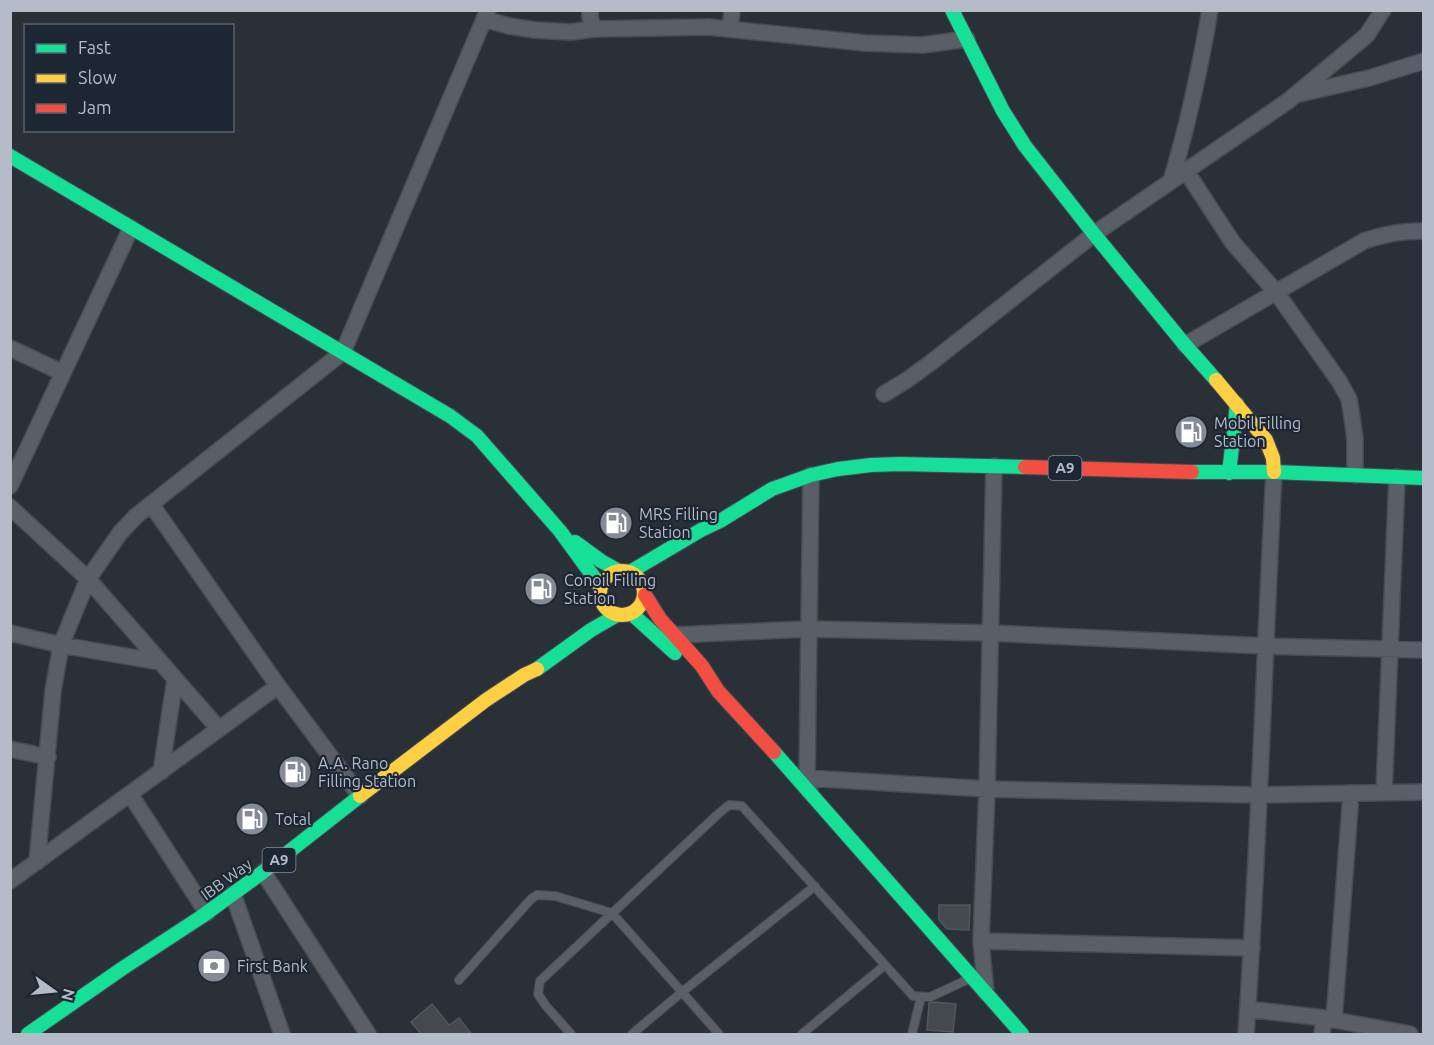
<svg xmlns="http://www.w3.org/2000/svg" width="1434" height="1045" viewBox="0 0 1434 1045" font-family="Ubuntu,sans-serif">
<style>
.building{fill:#444950;stroke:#52575f;stroke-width:1.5}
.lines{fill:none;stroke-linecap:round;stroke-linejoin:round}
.lane-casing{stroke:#484c53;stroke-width:10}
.street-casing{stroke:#484c53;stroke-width:18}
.fast-casing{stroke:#484c53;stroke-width:16}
.slow-casing{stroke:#484c53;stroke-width:16}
.jam-casing{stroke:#484c53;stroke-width:16}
.lane{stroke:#5a5e66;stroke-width:8}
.street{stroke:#5a5e66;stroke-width:15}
.fast{stroke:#16e098;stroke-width:14}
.slow{stroke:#ffcf43;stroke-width:14}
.jam{stroke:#f24e42;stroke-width:14}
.labels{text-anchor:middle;stroke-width:4.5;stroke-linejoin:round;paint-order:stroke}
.shield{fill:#1d2633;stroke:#878f9c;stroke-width:1.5}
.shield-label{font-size:15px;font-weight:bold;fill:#b4bcc9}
.poi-label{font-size:16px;fill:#b4bcc9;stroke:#1d2633;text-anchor:start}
.street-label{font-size:16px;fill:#b4bcc9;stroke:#1d2633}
</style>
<rect width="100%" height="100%" fill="#2a3038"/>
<!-- building -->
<path class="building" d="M 939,905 L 970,905 L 969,930 L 947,929 L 939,920 Z
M 933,1002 L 956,1004 L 953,1032 L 927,1030 L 929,1003 Z
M 432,1004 L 449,1025 L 459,1018 L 472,1035 L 422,1035 L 411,1022 Z"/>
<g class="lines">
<!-- lane casing -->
<g class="lane-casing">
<path id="lane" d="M 459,980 L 531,899 L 537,895 L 555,896 L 612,913 L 719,1034
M 571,1034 L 546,1006 L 538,994 L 540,981 L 717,815 L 729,805 L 742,806 L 913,996 L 930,997 L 971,978
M 632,1034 L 682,992 L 815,886
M 802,1034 L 885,965
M 912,1034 L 921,997"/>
</g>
<!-- street casing -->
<g class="street-casing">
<path id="street" d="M 590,10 L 590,17 L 594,29
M 484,19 L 509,26 L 534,30 L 571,32 L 594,29 L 708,27 L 865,43 L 923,45 L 967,39
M 730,29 L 732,10
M 1299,94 L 1369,78 L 1424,61
M 1186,171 L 1233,243 L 1276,292 L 1339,381 L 1349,399 L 1352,417 L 1355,439 L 1355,475
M 1171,181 C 1188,125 1200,68 1210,10
M 1185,345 L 1364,241 C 1385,234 1401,231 1424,231
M 10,348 L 63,373
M 884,394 L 907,380 L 933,361 L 1094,234 L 1288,101 L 1367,35 L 1383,10
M 10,486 L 131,228
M 151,504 L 278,686 L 360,796
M 10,507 L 88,579 L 219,729
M 10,633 L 61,645 L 160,662
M 674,635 L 809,629 L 990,633 L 1265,646 L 1424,650
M 10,749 L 48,757
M 161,772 L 175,679
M 807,778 L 811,475
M 810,792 L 807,778 L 987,789 L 1260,795 L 1424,792
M 1384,793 L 1397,477
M 130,794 L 207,913
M 37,862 L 53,691 L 61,645 L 88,579 L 120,533 L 136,516 L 343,352 L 488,10
M 263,872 L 368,1034
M 10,881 L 278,686
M 233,894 L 282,1034
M 981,941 L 1252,948
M 986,993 L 981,941 L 987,789 L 994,466
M 1248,1009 L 1324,1018 L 1410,1034
M 1334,1020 L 1351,793
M 1246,1034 C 1259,847 1264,659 1274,472
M 1322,1034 L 1324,1018"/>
</g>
<!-- fast casing -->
<g class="fast-casing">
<path id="fast" d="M 952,10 L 1003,111 L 1025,146 L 1094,234 L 1185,345 L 1216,380
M 10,156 L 450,416 L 477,436 L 560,531 L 601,587
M 1192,472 L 1274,472 L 1424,478
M 1229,473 L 1237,404
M 575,542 L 601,561 L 619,571
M 630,572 L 701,530 L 720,521 L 772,489 L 811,475 L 838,469 L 871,465 L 900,464 L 1025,467
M 632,614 L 675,653
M 537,669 L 591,630 L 617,615
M 774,752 L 1022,1034
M 28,1034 L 123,968 L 201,917 L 263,872 L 360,796"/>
</g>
<!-- slow casing -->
<g class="slow-casing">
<path id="slow" d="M 1216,380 L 1266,440 L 1273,458 L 1274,472
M600 593a22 22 0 1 1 44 0a22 22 0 1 1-44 0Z
M 360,796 L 486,700 L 524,675 L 537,669"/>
</g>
<!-- jam casing -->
<g class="jam-casing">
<path id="jam" d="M 1025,467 L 1192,472
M 645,595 L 660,619 L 702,666 L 718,691 L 774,752"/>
</g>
<!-- lane -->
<use href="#lane" class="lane"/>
<!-- street -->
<use href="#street" class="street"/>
<!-- fast -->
<use href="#fast" class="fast"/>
<!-- slow -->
<use href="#slow" class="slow"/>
<!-- jam -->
<use href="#jam" class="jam"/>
</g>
<!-- icons -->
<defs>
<g id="fuel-disc" transform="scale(1.725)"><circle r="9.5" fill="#848b96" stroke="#1d2633"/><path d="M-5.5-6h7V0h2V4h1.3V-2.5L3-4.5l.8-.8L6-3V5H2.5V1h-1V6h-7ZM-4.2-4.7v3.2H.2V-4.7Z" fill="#fff"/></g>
<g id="bank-disc" transform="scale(1.725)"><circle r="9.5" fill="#848b96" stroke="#1d2633"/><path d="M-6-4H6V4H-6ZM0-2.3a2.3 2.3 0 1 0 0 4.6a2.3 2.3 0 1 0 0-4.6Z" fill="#fff"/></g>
</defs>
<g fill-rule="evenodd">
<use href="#fuel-disc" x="1191" y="432"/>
<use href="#fuel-disc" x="616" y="523"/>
<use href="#fuel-disc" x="541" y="589"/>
<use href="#fuel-disc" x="295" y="772"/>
<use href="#fuel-disc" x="252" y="819"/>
<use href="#bank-disc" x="214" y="966"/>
</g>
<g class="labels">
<!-- shield labels -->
<g class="shield">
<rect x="1048.5" y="456" width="33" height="24" rx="4.5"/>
<rect x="262.5" y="848" width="33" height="24" rx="4.5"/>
</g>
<g class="shield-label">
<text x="1065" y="473">A9</text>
<text x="279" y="865">A9</text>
</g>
<!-- poi labels -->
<g class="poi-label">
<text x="1214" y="429">Mobil Filling<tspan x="1214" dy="18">Station</tspan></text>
<text x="639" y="520">MRS Filling<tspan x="639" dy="18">Station</tspan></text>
<text x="564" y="586">Conoil Filling<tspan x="564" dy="18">Station</tspan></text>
<text x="318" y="769">A.A. Rano<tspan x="318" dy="18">Filling Station</tspan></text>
<text x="275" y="825">Total</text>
<text x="237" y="972">First Bank</text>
</g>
<!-- street labels -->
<g class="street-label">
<text transform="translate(226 879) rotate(-36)" y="6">IBB Way</text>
</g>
</g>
<!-- border -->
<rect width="1434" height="1045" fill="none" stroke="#b4bcc9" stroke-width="24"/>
<!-- legend -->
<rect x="24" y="24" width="210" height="108" fill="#1d2633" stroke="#59626f" stroke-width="1.5"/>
<rect x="36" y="44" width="30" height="9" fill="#16e098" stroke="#59626f" stroke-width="1.5"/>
<text x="78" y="54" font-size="18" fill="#b4bcc9">Fast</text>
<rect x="36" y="74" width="30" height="9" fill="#ffcf43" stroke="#59626f" stroke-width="1.5"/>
<text x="78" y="84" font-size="18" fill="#b4bcc9">Slow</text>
<rect x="36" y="104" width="30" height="9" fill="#f24e42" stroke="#59626f" stroke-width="1.5"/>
<text x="78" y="114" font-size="18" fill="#b4bcc9">Jam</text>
<!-- north arrow -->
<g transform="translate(54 991) rotate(105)" stroke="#1d2633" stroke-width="4.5" paint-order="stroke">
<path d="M0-4.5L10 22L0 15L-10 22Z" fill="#b4bcc9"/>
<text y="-9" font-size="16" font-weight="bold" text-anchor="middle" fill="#b4bcc9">N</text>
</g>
</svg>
